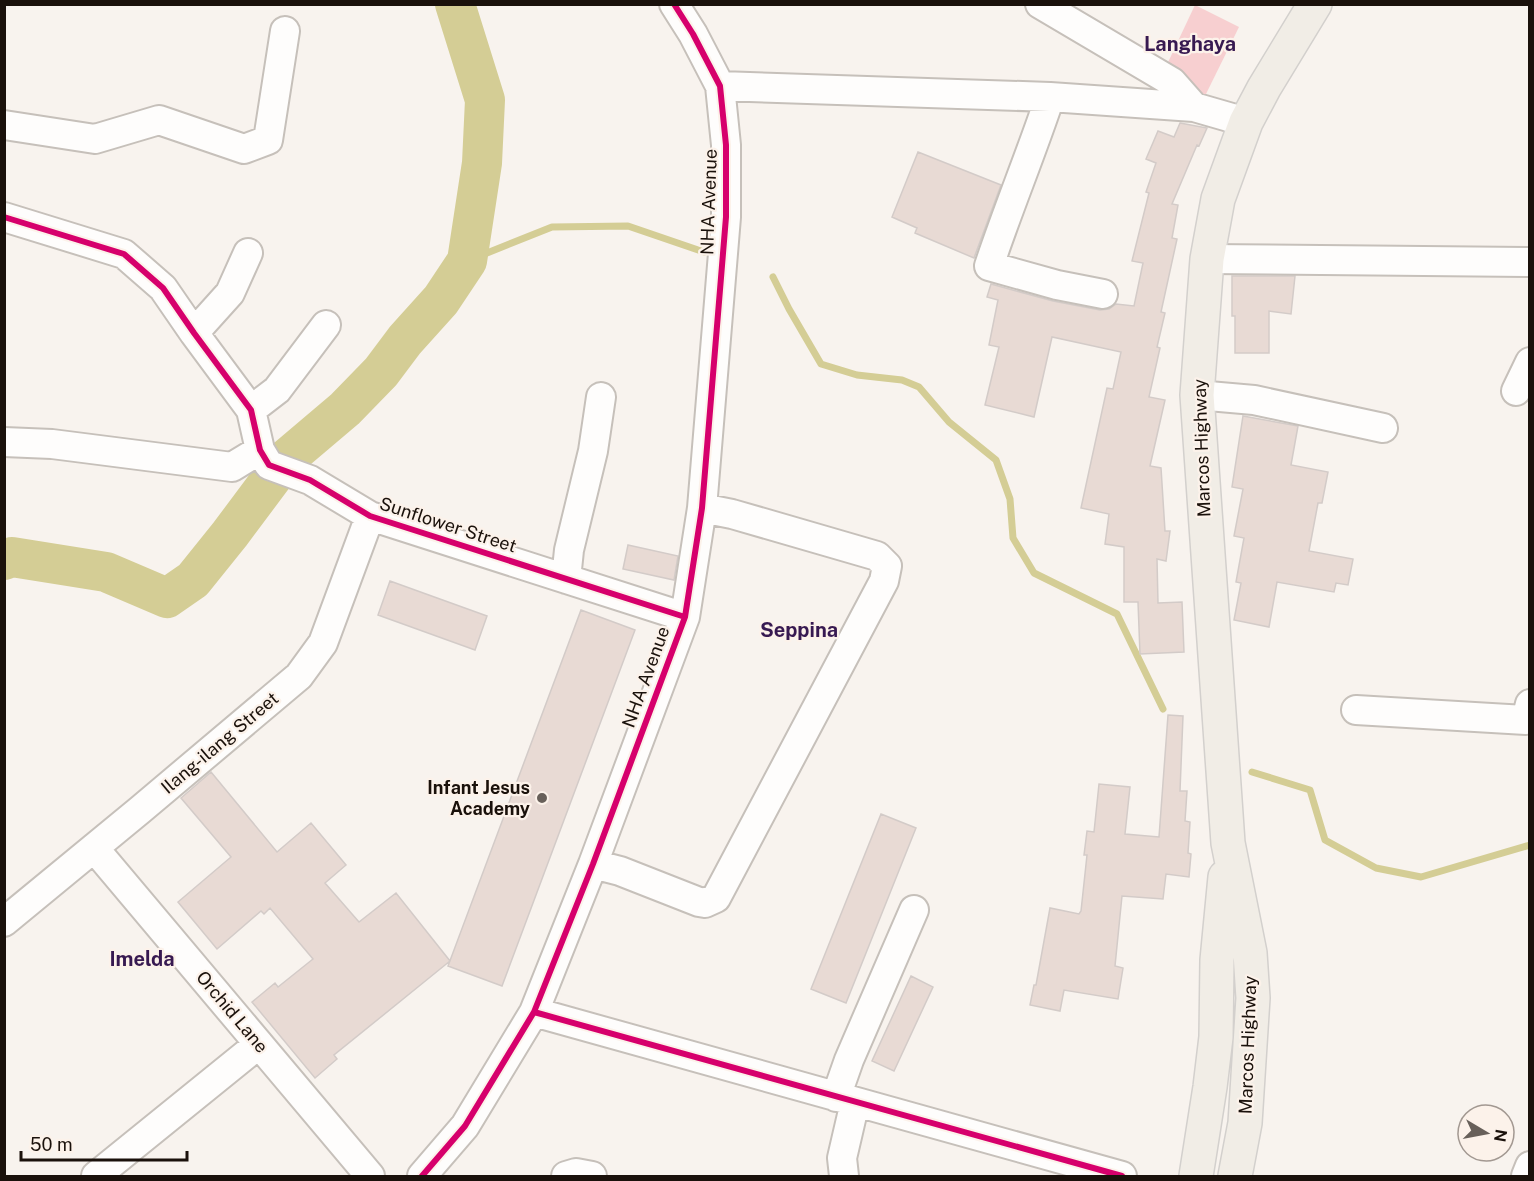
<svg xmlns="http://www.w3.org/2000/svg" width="1534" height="1181" viewBox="0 0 1534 1181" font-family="'Public Sans',sans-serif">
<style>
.green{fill:#f7cfd0}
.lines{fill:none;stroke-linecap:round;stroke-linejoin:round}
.stream{stroke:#d4cd95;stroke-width:7}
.river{stroke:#d4cd95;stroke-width:40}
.building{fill:#e8dad4;stroke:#d3cbc8;stroke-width:1.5}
.minor-casing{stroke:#c6c0ba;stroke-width:32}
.major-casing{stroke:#d3d0cd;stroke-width:36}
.minor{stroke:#fefdfc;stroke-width:28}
.major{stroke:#f1ede6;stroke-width:33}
.cycleway-casing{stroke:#fcf2ea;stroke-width:10}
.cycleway{stroke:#d6006c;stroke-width:6}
.poi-dot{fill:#68605a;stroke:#fcf2ea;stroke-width:2}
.labels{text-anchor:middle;stroke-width:4.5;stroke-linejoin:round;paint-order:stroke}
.street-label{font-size:18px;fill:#1a110b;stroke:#fcf2ea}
.poi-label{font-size:18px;font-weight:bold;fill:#1a110b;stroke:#fcf2ea;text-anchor:end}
.neighbourhood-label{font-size:20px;font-weight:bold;fill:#371951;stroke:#fcf2ea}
</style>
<rect width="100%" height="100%" fill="#f8f3ee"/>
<!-- green -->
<path class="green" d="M 1195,5 L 1239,27 L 1205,96 L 1162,75 Z"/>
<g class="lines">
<!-- stream -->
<path class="stream" d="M 467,261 L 552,227 L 628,226 L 704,252
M 773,277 L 789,309 L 821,364 L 857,375 L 902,380 L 919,387 L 949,422 L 996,460 L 1010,499 L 1013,538 L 1034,573 L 1117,614 L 1163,709
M 1252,772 L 1310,790 L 1325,840 L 1376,868 L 1421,877 L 1530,845"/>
<!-- river -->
<path class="river" d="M 4,560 L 12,557 L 106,572 L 167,598 L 193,580 L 230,534 L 286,459 L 345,409 L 381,372 L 405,340 L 441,300 L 467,261 L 482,163 L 485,100 L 455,4"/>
</g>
<!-- building -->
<path class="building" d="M 1180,123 L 1207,128 L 1199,146 L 1197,145 L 1172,204 L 1178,205 L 1172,238 L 1177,239 L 1161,312 L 1165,313 L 1157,347 L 1160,348 L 1149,397 L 1165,400 L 1150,466 L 1161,468 L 1165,531 L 1170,531 L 1166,561 L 1157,559 L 1158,603 L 1182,602 L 1184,652 L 1140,654 L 1138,602 L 1124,602 L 1124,547 L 1105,544 L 1109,514 L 1081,508 L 1107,388 L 1113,389 L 1121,352 L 1052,337 L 1034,417 L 985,405 L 999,347 L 989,345 L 998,300 L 987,297 L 991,284 L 1053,301 L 1100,310 L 1109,309 L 1116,304 L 1134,306 L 1143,263 L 1132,261 L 1149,193 L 1146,192 L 1156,163 L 1146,159 L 1158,131 L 1174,137 Z
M 918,152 L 1001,185 L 974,258 L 915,233 L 917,228 L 892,217 Z
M 1232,276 L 1295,276 L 1291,314 L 1269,311 L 1269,353 L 1235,353 L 1235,316 L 1232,316 Z
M 1243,416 L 1298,426 L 1291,465 L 1328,472 L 1322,503 L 1318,503 L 1309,551 L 1353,559 L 1348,585 L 1336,583 L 1334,592 L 1277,582 L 1269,627 L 1234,620 L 1241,583 L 1236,582 L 1244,538 L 1234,536 L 1243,489 L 1232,487 Z
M 628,545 L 678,556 L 674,580 L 623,569 Z
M 390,581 L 487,616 L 475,650 L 378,615 Z
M 581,610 L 635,630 L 502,986 L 448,966 Z
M 1168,715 L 1183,716 L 1180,791 L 1187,791 L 1185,821 L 1190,822 L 1188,853 L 1191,854 L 1189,877 L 1166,874 L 1163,899 L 1122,896 L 1115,966 L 1123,968 L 1118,999 L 1064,990 L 1060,1011 L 1030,1005 L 1034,985 L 1036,985 L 1050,908 L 1079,914 L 1081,911 L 1087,855 L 1084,855 L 1087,831 L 1094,832 L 1099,784 L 1130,787 L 1125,834 L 1159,837 Z
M 211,772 L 277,852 L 311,823 L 346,865 L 325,883 L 359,922 L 396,893 L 450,961 L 334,1055 L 337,1059 L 315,1078 L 252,1002 L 275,983 L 278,987 L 313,959 L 270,908 L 264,914 L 261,911 L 217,949 L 178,902 L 231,857 L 181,798 Z
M 881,814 L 916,828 L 846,1003 L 811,989 Z
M 911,976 L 933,987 L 894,1071 L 872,1061 Z"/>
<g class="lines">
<!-- minor casing -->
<g class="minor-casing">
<path id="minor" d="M 1040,4 L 1172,82 L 1194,107
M 720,86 L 1050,97 L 1194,107 L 1246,122
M 1050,97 C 1031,154 1008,209 989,266 L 1057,285 L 1103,294
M 4,125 L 95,139 L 159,120 L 244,149 L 268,140 L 285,31
M 4,217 L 124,254 L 163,288 L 194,333 L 251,410 L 260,450 L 269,465 L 310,480 L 370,516 L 685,617
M 1207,259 L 1530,262
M 194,333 L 230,293 L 248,253
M 1516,391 L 1530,362
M 1197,395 L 1254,400 L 1383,428
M 251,410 L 277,390 L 326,325
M 4,442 L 52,444 L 232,467 L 260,450
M 566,579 L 569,550 L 593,451 L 601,397
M 1356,710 L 1526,720 L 1530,704
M 94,848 L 370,1176
M 593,864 L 620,871 L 699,902 L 705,903 L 716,898 L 884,581 L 887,566 L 877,556 L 732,514 L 702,508
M 4,922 L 140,810 L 299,676 L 323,643 L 370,516
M 534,1012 L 1122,1176
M 836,1097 L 849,1060 L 914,910
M 96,1176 L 259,1044
M 422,1176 L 465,1126 L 534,1012 L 593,864 L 685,617 L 702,508 L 726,217 L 726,145 L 720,86 L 693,34 L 674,4
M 566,1176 L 576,1173 L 592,1176
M 844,1176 L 842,1158 L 855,1102
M 1526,1176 L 1530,1166"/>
</g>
<!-- major casing -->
<g class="major-casing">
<path id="major" d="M 1196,1176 L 1210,1087 L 1216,1037 L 1217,960 L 1225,877
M 1235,1176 L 1245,1123 L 1253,998 L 1250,953 L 1228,843 L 1197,395 L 1207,259 L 1218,199 L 1246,122 L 1264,88 L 1315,4"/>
</g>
<!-- minor -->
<use href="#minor" class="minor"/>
<!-- major -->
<use href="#major" class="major"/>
<!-- cycleway casing -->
<g class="cycleway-casing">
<path id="cycleway" d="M 4,217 L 124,254 L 163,288 L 194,333 L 251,410 L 260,450 L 269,465 L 310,480 L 370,516 L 685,617
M 534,1012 L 1122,1176
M 422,1176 L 465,1126 L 534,1012 L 593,864 L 685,617 L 702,508 L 726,217 L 726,145 L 720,86 L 693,34 L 674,4"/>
</g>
<!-- cycleway -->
<use href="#cycleway" class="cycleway"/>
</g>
<!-- markers -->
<circle class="poi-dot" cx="542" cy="798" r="6"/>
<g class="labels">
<!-- street labels -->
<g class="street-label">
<text transform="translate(709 202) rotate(-88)" y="6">NHA Avenue</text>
<text transform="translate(1202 448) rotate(-92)" y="6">Marcos Highway</text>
<text transform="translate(448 525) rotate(18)" y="6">Sunflower Street</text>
<text transform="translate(646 677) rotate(-70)" y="6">NHA Avenue</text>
<text transform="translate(220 743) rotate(-40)" y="6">Ilang-ilang Street</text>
<text transform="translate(232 1012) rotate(50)" y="6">Orchid Lane</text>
<text transform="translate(1248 1045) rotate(-88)" y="6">Marcos Highway</text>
</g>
<!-- poi labels -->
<g class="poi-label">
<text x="530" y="794">Infant Jesus<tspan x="530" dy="21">Academy</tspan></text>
</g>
<!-- neighbourhood labels -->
<g class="neighbourhood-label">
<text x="1190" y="51">Langhaya</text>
<text x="799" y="637">Seppina</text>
<text x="142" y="966">Imelda</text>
</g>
</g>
<!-- border -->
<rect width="1534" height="1181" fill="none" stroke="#1a110b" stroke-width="12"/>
<!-- north arrow -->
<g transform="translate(1486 1133) rotate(100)"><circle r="28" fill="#fcf2ea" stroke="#a29891" stroke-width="1.5"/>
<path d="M0-4.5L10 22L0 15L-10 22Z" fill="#68605a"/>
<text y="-9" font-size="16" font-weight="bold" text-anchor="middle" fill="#1a110b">N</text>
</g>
<!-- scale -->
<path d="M21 1151v9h166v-9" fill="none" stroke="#1a110b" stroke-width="3"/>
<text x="30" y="1151" font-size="18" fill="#1a110b" stroke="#fcf2ea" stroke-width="4.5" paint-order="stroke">50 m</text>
</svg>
